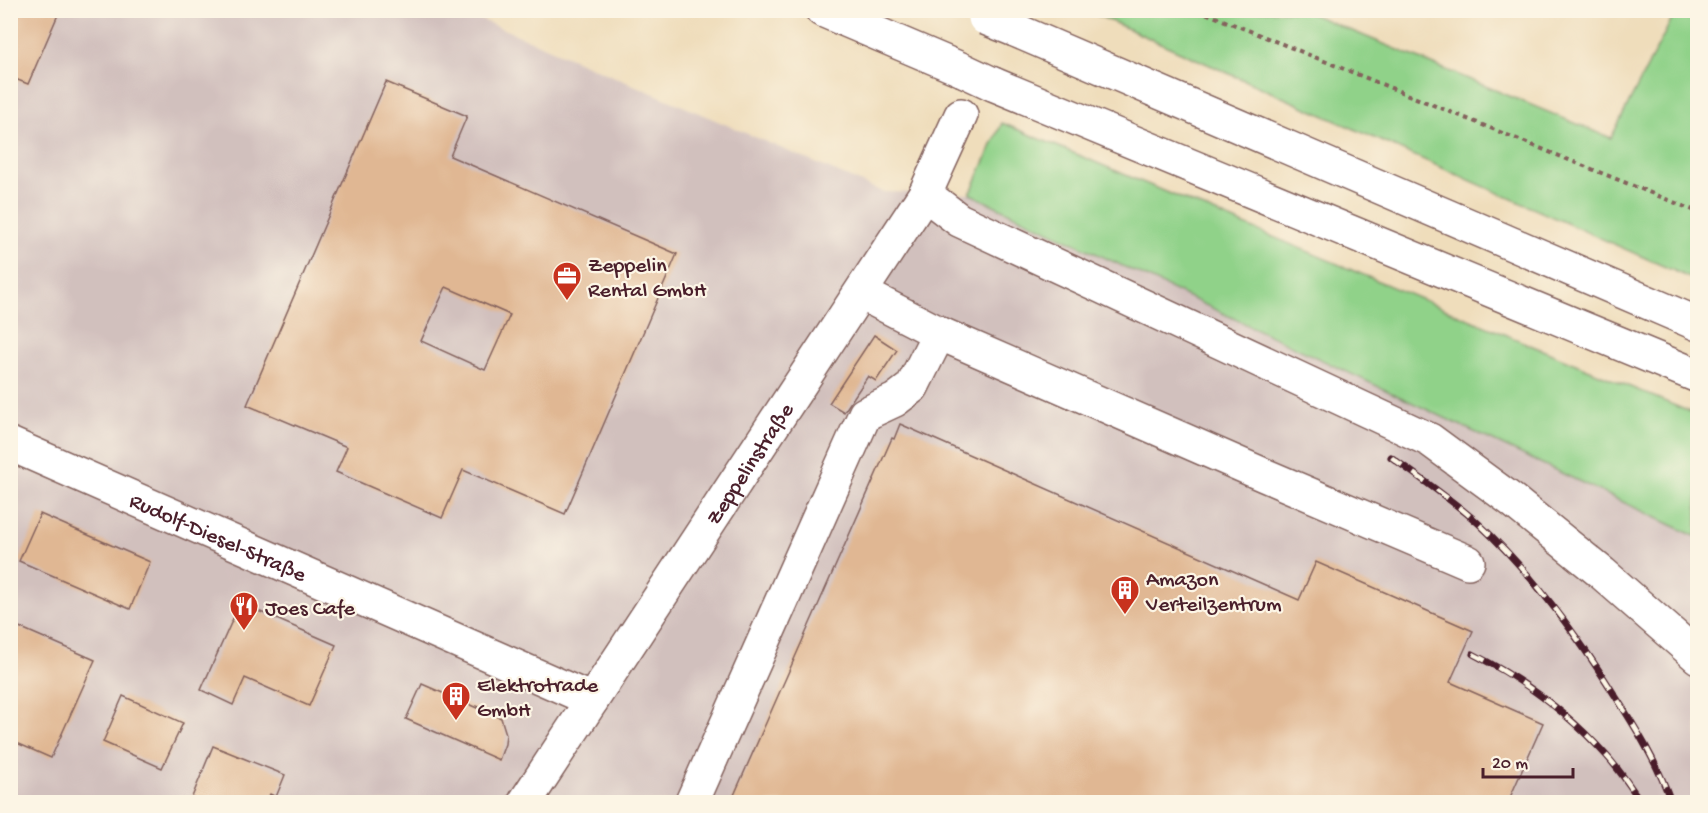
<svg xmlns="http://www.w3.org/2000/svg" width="1708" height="813" viewBox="0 0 1708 813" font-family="'Gochi Hand',sans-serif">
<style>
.industrial{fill:#d1c0bd}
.green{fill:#90d289;stroke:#6d785a;stroke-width:1.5}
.building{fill:#e0b793;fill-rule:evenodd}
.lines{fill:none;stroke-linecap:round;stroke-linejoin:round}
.minor-casing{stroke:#84625d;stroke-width:36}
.highway-casing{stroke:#84625d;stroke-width:36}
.path{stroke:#84625d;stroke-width:4;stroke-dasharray:4.5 4.5;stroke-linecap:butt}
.minor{stroke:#fff;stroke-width:33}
.highway{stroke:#fff;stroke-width:33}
.rail-casing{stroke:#4a1f2b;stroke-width:7}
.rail{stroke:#fcf5e5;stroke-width:4.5;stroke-dasharray:14;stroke-linecap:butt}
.highway-bridge-casing{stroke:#84625d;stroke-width:36;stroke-linecap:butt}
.highway-bridge{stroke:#fff;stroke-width:33}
.labels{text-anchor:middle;stroke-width:4.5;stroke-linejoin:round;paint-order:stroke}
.poi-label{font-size:22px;fill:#4a1f2b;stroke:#fcf5e5;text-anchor:start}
.street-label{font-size:22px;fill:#4a1f2b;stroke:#fcf5e5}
</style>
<rect width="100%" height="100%" fill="#fcf5e5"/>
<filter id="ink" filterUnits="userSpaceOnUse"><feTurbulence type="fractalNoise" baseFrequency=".0167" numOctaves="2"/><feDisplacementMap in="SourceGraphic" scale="12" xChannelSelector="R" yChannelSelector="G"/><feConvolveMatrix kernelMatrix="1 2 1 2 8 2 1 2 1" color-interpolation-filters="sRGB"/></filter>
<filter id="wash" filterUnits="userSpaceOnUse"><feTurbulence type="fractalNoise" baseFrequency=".008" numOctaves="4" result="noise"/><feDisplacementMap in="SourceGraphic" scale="24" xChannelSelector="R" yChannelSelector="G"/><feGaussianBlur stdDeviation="1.35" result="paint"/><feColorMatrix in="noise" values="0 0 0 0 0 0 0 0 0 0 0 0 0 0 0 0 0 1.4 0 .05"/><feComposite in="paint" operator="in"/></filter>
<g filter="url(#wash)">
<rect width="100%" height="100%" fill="#efddbb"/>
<!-- industrial -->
<path class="industrial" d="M 10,11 L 461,11 L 883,192 L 970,194 L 1697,537 L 1697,802 L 11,802 Z"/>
<!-- green -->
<path class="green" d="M 1088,11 L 1304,11 L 1611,138 L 1676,11 L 1697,11 L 1697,281 Z
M 1002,123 L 1697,415 L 1697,537 L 970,194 Z"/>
<g id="blocks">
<!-- building -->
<path class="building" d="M 10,10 L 60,10 L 28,84 L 10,77 Z
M 386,82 L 467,116 L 450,156 L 677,254 L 565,514 L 463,470 L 442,518 L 336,472 L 347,447 L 247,405 ZM 446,287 L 510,315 L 485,370 L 421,341 Z
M 874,335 L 897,350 L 876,381 L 868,376 L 844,412 L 829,403 Z
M 900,424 L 1299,600 L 1316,562 L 1473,631 L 1450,682 L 1543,723 L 1508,802 L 731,802 L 892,438 L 894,439 Z
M 40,514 L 150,562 L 130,609 L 19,561 Z
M 240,603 L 336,645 L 309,706 L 245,678 L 233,705 L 201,690 Z
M 10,623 L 95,660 L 51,758 L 10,740 Z
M 422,684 L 477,708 L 477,706 L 501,718 L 506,734 L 505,744 L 499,760 L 406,719 Z
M 123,696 L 183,723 L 162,768 L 103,742 Z
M 213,746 L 285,775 L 276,797 L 270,794 L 266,802 L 190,802 Z"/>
</g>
</g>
<g filter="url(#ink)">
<use href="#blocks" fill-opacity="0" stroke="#84625d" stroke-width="1.5"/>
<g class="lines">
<!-- minor casing -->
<g class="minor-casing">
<g id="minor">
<path d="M 925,194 L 959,220 L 1430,440 L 1513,501 L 1602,573 L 1698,657"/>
<path d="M 861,293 L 939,333 L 1264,475 L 1468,562"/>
<path id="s1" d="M 10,444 L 592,700"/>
<path id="s2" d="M 525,802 L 925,194 L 961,115"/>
<path d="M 692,802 L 865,414 L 895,400 L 912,387 L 939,333"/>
</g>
</g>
<!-- highway casing -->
<g class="highway-casing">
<path id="highway" d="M 822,10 L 963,70
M 1015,30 L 1698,324
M 993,84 L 1698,376"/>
</g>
<!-- path -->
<path class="path" d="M 1198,10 L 1698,212"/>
<!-- minor -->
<use href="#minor" class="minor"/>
<!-- highway -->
<use href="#highway" class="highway"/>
<!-- rail casing -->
<g class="rail-casing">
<path id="rail" d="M 1391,457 C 1420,478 1451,499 1478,523 C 1532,573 1575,632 1614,694 C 1636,728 1658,764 1671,802
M 1473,654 C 1522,679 1569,714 1605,754 C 1619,769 1630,786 1641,802"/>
</g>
<!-- rail -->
<use href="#rail" class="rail"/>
<!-- highway-bridge casing -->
<g class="highway-bridge-casing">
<path id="highway-bridge" d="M 985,18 L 1015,30
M 963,70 L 993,84"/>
</g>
<!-- highway-bridge -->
<use href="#highway-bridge" class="highway-bridge"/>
</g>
</g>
<!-- icons -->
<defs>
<g id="office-pin" transform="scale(1.5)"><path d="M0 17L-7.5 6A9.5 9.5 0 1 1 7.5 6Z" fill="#c8321e" stroke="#fcf5e5"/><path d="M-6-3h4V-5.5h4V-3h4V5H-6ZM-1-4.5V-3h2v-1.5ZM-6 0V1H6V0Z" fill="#fff"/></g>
<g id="building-pin" transform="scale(1.5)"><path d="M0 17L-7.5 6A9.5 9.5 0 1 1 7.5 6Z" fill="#c8321e" stroke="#fcf5e5"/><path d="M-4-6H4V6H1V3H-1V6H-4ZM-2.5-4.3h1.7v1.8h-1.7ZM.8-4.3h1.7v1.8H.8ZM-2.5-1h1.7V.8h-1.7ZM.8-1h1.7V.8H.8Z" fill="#fff"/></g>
<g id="restaurant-pin" transform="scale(1.5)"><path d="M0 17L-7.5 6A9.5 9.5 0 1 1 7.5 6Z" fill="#c8321e" stroke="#fcf5e5"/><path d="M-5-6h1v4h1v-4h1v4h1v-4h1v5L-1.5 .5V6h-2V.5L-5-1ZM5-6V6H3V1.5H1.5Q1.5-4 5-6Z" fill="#fff"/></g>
</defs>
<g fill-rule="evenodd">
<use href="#office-pin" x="567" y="276"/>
<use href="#building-pin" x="1125" y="590"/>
<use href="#restaurant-pin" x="244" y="606"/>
<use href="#building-pin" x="456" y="696"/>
</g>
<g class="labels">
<!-- poi labels -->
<g class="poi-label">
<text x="588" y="271">Zeppelin<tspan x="588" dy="25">Rental GmbH</tspan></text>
<text x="1146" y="585">Amazon<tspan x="1146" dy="25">Verteilzentrum</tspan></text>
<text x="265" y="614">Joes Cafe</text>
<text x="477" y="691">Elektrotrade<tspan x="477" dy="25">GmbH</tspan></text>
</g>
<!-- street labels -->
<g class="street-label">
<text dy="8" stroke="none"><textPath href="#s2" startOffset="406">Zeppelinstraße</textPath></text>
<text dy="8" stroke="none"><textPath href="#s1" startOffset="228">Rudolf-Diesel-Straße</textPath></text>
</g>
</g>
<!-- margin -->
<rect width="1708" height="813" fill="none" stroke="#fcf5e5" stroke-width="36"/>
<!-- scale -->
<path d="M1483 768v9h90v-9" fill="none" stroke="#4a1f2b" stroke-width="3"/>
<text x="1492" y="768" font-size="18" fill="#4a1f2b" stroke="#fcf5e5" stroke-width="4.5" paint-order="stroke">20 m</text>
</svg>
